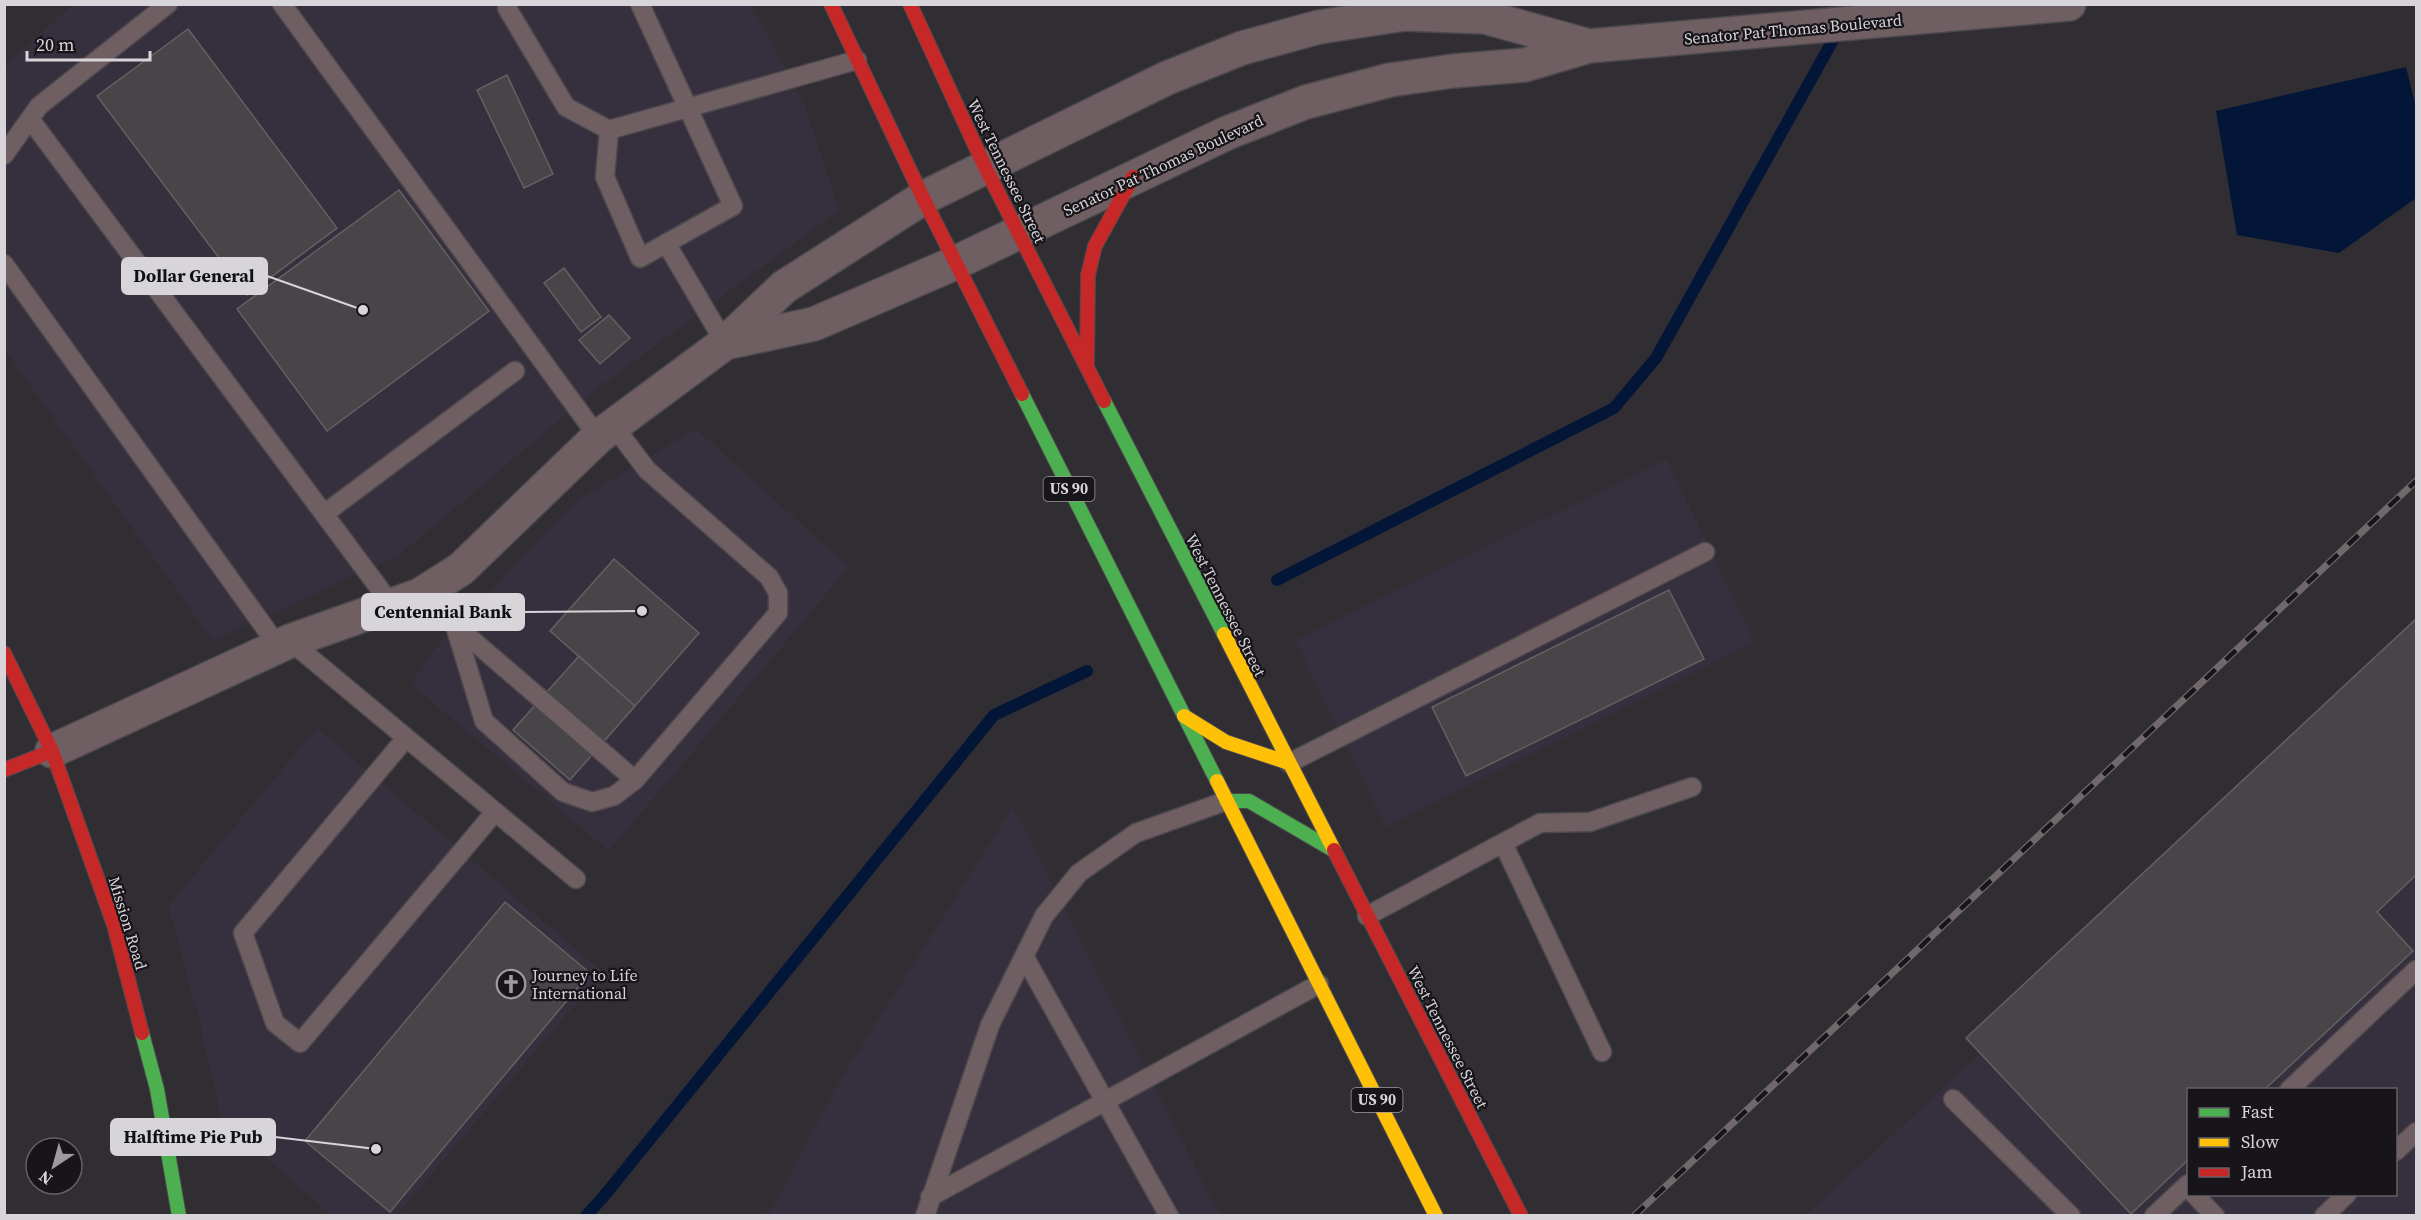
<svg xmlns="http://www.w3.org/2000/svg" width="2421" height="1220" viewBox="0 0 2421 1220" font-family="'Source Serif 4',serif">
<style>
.built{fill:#362f3d;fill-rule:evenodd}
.water{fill:#041638}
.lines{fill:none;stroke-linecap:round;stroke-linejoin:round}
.stream{stroke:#041638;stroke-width:12}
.building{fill:#484548;stroke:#646063;stroke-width:1.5}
.lane-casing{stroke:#4c494d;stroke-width:21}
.street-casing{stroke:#4c494d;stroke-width:36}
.fast-casing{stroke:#4c494d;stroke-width:16}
.slow-casing{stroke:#4c494d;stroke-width:16}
.jam-casing{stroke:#4c494d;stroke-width:16}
.lane{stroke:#705f62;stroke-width:18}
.street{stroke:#705f62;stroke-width:33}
.fast{stroke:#4caf50;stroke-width:14}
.slow{stroke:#ffc107;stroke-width:14}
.jam{stroke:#c62828;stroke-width:14}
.rail-casing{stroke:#70686a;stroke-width:7}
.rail{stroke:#171519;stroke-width:4.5;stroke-dasharray:14;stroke-linecap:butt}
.labels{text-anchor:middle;stroke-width:4.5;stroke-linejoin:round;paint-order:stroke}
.shield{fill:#171519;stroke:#9d9ba0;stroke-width:1.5}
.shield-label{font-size:15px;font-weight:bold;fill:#d7d4da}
.street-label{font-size:16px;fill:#d7d4da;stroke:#171519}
.poi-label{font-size:16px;fill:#d7d4da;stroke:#171519;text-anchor:start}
.leader{fill:none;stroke:#d7d4da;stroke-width:2}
.callout-dot{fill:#d7d4da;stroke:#171519;stroke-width:2}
.callout{fill:#d7d4da;stroke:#d7d4da;stroke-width:2}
.callout-label{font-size:18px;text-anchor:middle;font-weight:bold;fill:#111}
</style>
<rect width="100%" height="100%" fill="#312e33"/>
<!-- built -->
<path class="built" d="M 72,5 L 751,5 L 804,102 L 839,210 L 598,388 L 398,556 L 213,641 L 5,350 L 5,66 Z
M 696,429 L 849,567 L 609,851 L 411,684 L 430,654 L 578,500 Z
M 1667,459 L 1754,642 L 1386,827 L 1295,640 Z
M 2416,650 L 2416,1215 L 1806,1215 ZM 2188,1090 L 2396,1090 L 2396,1194 L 2188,1194 Z
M 317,728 L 603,972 L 397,1215 L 331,1215 L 221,1118 L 199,1019 L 168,906 Z
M 1013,807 L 1220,1215 L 764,1216 L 774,1206 L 839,1081 Z"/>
<!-- water -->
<path class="water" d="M 2406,67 L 2416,107 L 2416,198 L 2339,253 L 2237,235 L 2216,111 Z"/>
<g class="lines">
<!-- stream -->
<path class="stream" d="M 1277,580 L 1614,408 L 1656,358 L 1853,4
M 586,1216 L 604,1196 L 994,715 L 1087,671"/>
</g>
<!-- building -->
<path class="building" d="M 188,29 L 337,228 L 247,295 L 97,96 Z
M 507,75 L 553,174 L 524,188 L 477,90 Z
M 399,190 L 489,311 L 327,431 L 237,309 Z
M 564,268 L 601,317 L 581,332 L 544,283 Z
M 609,315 L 630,338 L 600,364 L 579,340 Z
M 614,559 L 699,633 L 635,706 L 550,631 Z
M 1669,590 L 1704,659 L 1466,776 L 1432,707 Z
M 2416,619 L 2416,875 L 2377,912 L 2413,951 L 2264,1090 L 2188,1090 L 2188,1160 L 2131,1214 L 1966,1038 Z
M 579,656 L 635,706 L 570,780 L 513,730 Z
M 505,902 L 590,973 L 390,1212 L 305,1141 Z"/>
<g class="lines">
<!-- lane casing -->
<g class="lane-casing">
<path id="lane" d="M 282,4 L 598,437
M 507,8 L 566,107 L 609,130 L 857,60
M 30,119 L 391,604
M 609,130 L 605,177 L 640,258 L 733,206 L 640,4
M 4,155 L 39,106 L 168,4
M 666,243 L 725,343
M 4,264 L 278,646
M 324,514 L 515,371
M 420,595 L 635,780
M 455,626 L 484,721 L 563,792 L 592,802 L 614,796 L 635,780 L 778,613 L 778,593 L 769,577 L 647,470 L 613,425
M 290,641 L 576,879
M 406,738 L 243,933 L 275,1023 L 300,1043 L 495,812
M 1289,763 L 1705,552
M 1503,843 L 1602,1052
M 1367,916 L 1540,823 L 1590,822 L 1692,787
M 1024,956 L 1169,1216
M 2289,1090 L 2416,970
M 1953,1099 L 2071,1216
M 2396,1151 L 2416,1132
M 2194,1194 L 2215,1216
M 930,1197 L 1319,984
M 925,1216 L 990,1025 L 1044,916 L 1079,873 L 1136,833 L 1226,801
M 2154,1216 L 2188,1184
M 2324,1216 L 2347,1194"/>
</g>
<!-- street casing -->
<g class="street-casing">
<path id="street" d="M 725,343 L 814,324 L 955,263 L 1227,133 L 1306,102 L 1390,80 L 1453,71 L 1525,65 L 1589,46 L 2069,4
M 52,751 L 290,641 L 420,595 L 461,569 L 598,437 L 725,343 L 784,287 L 923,198 L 1167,78 L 1242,48 L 1319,27 L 1405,14 L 1485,17 L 1589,46"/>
</g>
<!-- fast casing -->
<g class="fast-casing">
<path id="fast" d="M 1022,394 L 1217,781
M 1104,401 L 1224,634
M 1226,801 L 1249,801 L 1333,850
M 142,1033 L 157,1089 L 179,1216"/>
</g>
<!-- slow casing -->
<g class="slow-casing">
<path id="slow" d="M 1224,634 L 1334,850
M 1184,716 L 1226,742 L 1289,763
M 1217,781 L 1436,1216"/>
</g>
<!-- jam casing -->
<g class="jam-casing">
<path id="jam" d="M 831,4 L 923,198 L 1022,394
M 910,4 L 985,167 L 1104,401
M 1087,366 L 1088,275 L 1095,246 L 1133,177
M 4,653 L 52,751 L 114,925 L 142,1033
M 4,770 L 52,751
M 1334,850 L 1521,1216"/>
</g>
<!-- lane -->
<use href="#lane" class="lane"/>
<!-- street -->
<use href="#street" class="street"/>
<!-- fast -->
<use href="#fast" class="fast"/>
<!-- slow -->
<use href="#slow" class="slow"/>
<!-- jam -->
<use href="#jam" class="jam"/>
<!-- rail casing -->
<g class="rail-casing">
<path id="rail" d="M 1634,1216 L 2416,481"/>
</g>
<!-- rail -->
<use href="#rail" class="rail"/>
</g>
<!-- icons -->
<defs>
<g id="church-ring" transform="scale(1.5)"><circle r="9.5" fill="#171519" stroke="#9d9aa0" stroke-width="1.5"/><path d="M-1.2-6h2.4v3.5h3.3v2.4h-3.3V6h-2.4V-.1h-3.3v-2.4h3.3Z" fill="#9d9aa0"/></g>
</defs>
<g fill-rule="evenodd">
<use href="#church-ring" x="511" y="984"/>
</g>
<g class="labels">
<!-- shield labels -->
<g class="shield">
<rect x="1043.5" y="477" width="51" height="24" rx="4.5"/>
<rect x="1351.5" y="1088" width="51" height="24" rx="4.5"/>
</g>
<g class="shield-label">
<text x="1069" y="494">US 90</text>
<text x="1377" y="1105">US 90</text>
</g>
<!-- street labels -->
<g class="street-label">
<text transform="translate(1793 29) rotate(-5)" y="6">Senator Pat Thomas Boulevard</text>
<text transform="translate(1163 165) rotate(-25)" y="6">Senator Pat Thomas Boulevard</text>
<text transform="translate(1007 171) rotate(64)" y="6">West Tennessee Street</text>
<text transform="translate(1226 605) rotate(63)" y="6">West Tennessee Street</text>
<text transform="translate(128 923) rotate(73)" y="6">Mission Road</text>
<text transform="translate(1448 1037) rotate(63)" y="6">West Tennessee Street</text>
</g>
<!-- poi labels -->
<g class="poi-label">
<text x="532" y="981">Journey to Life<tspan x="532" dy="18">International</tspan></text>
</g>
</g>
<!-- callouts -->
<path class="leader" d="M363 310L267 276M642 611L524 612M376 1149L275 1137"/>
<g class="callout-dot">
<circle cx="363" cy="310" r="6"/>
<circle cx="642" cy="611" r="6"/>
<circle cx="376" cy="1149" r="6"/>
</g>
<g class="callout">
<rect x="122" y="258" width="145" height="36" rx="6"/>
<rect x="362" y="594" width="162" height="36" rx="6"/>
<rect x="111" y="1119" width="164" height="36" rx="6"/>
</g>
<g class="callout-label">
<text x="194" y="282">Dollar General</text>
<text x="443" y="618">Centennial Bank</text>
<text x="193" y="1143">Halftime Pie Pub</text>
</g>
<!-- border -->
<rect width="2421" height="1220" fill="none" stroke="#d7d4da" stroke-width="12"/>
<!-- legend -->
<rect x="2187" y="1088" width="210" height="108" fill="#171519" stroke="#646166" stroke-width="1.5"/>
<rect x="2199" y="1108" width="30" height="9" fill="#4caf50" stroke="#646166" stroke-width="1.5"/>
<text x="2241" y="1118" font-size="18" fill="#d7d4da">Fast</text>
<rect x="2199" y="1138" width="30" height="9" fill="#ffc107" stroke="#646166" stroke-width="1.5"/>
<text x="2241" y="1148" font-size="18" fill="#d7d4da">Slow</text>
<rect x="2199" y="1168" width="30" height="9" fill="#c62828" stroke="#646166" stroke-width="1.5"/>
<text x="2241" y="1178" font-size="18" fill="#d7d4da">Jam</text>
<!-- north arrow -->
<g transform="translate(54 1166) rotate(216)"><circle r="28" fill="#171519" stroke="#646166" stroke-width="1.5"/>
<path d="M0-4.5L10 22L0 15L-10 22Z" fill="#9d9aa0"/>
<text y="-9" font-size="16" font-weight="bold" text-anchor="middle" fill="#d7d4da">N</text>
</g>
<!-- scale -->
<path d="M27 51v9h123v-9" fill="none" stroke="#d7d4da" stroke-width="3"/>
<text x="36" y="51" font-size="18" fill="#d7d4da" stroke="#171519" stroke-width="4.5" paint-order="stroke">20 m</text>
</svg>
